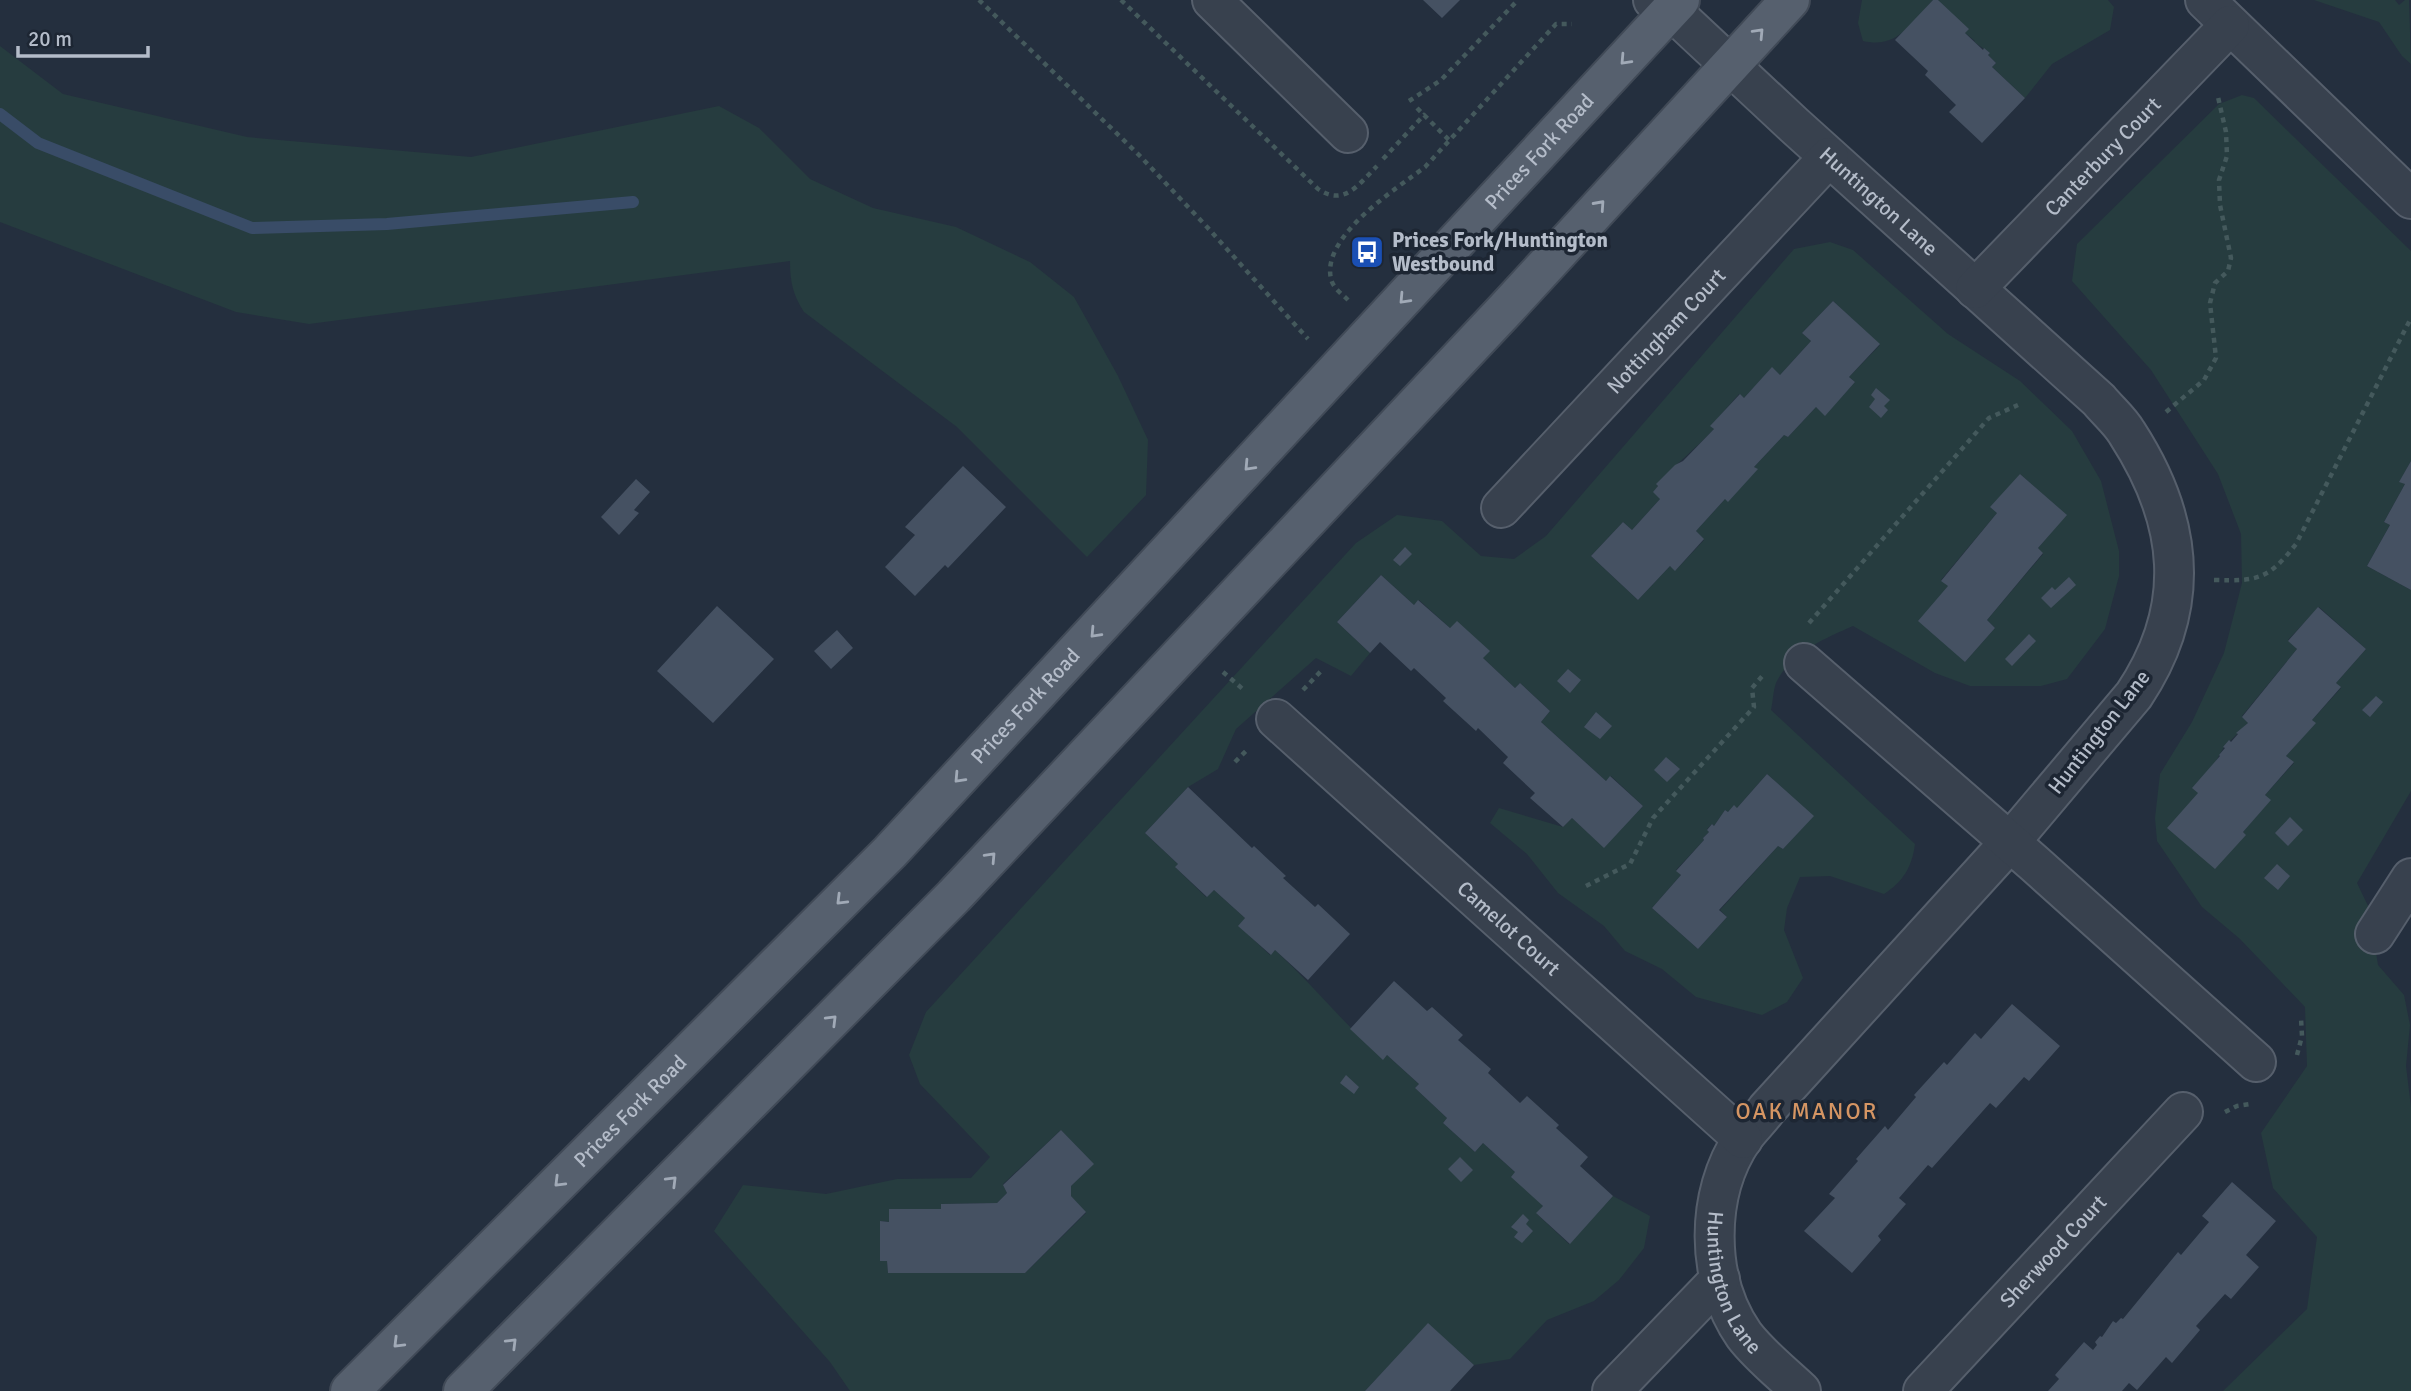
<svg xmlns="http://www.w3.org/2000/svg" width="2411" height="1391" viewBox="0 0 2411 1391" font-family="Signika,sans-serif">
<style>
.green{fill:#263c3f;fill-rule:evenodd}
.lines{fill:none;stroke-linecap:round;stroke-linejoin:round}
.stream{stroke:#394c67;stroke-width:12}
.building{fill:#455162}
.minor-casing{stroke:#565f6c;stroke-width:42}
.major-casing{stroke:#414a57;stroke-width:42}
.path{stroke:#44595c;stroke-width:4.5;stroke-dasharray:5 5;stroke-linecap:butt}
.minor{stroke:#38414e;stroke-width:38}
.major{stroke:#56606e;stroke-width:38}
.oneway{stroke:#a1aab7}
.labels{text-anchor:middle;stroke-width:7;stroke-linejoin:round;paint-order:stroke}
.street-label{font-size:21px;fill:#b4bcc9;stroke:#1d2633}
.poi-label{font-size:21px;font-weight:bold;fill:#b4bcc9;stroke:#1d2633;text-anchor:start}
.neighbourhood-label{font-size:23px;letter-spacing:2px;fill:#d59563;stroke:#1d2633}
</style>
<rect width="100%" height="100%" fill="#242f3e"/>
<!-- green -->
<path class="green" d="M 1862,0 L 1933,0 C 1911,23 1898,49 1863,41 L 1858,23 Z
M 1938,0 L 2108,0 L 2114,7 L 2110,30 L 2052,64 L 2025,98 L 1992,67 L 1996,63 L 1988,55 L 1990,53 L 1974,42 L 1975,41 L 1965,33 Z
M 2314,0 L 2395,0 L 2399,5 L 2405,0 L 2409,0 L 2411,64 L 2402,56 L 2379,22 Z
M 0,46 L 63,94 L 247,137 L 471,157 L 719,106 L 759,128 L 810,179 L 873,208 L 956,227 L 1030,262 L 1074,297 L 1118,376 L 1148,440 L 1146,495 L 1087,557 L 957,427 L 804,312 C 793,295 790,282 790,261 L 309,324 L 236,312 L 0,222 Z
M 2242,95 L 2254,98 L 2411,251 L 2411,461 L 2400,481 L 2405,484 L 2384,522 L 2390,525 L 2367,566 L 2411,590 L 2411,791 L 2357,883 L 2369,908 L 2378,965 L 2404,995 L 2410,1025 L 2406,1066 L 2411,1107 L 2411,1391 L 2223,1391 L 2307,1309 L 2317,1237 L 2273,1188 L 2261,1133 L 2307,1066 L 2305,1007 L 2240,939 L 2202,907 L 2157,841 L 2155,818 L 2160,774 L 2192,722 L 2224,653 L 2242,583 L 2241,534 L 2218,474 L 2151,370 L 2072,281 L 2077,244 L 2219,104 ZM 2319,607 L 2366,649 L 2336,683 L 2341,688 L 2312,720 L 2315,723 L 2286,756 L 2294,763 L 2265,795 L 2270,800 L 2243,832 L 2245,835 L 2198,793 L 2224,747 L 2248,723 L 2242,716 L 2297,649 L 2288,640 Z
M 1830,242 L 1853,250 L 1948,334 L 2020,381 L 2072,431 L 2101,481 L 2119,551 L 2119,576 L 2105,629 L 2067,679 L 2041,686 L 1970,686 L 1935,673 L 1853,626 C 1824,639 1791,652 1776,683 C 1773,691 1773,702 1771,710 L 1915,844 C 1912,867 1903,882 1884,894 L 1830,876 L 1800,877 L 1787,908 L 1784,930 L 1803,978 L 1787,1002 L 1762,1015 L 1696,997 L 1662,969 L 1625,951 L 1604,926 L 1558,893 L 1527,854 L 1490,823 L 1499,808 L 1563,827 L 1572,818 L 1604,847 L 1643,806 L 1611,776 L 1606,781 L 1541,722 L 1550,711 L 1520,683 L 1515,688 L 1483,658 L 1457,622 L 1450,628 L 1419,600 L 1414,605 L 1381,575 L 1337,622 L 1370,653 L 1351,676 L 1316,658 L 1236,729 L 1218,769 L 1188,787 L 1145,833 L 1178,864 L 1176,868 L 1206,897 L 1214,890 L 1245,918 L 1239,926 L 1270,955 L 1275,950 C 1313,985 1345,1025 1383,1059 L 1387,1055 L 1419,1084 L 1415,1088 L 1447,1118 L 1443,1123 L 1475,1152 L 1483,1143 L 1515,1172 L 1543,1206 L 1537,1214 L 1569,1244 L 1613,1196 L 1650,1216 L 1644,1248 L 1619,1280 L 1594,1301 L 1547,1320 L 1510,1359 L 1474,1365 L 1428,1324 L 1365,1391 L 850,1391 L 830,1362 L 714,1231 L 743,1185 L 826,1194 L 897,1179 L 971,1178 L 990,1157 L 920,1084 L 909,1055 L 926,1012 L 1356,543 L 1397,515 L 1442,521 L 1481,556 L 1514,559 L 1546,536 L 1794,249 ZM 1833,301 L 1880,345 L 1849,377 L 1855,382 L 1825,415 L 1816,407 L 1788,437 L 1784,435 L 1754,467 L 1757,469 L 1728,501 L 1725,499 L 1696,531 L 1704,540 L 1676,570 L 1670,566 L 1638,600 L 1591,556 L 1623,522 L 1632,530 L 1660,499 L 1657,484 C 1676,464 1694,450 1714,429 L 1711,426 L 1739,394 L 1744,398 L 1772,368 L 1780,375 L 1811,341 L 1802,333 ZM 2020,474 L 2066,515 L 2038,548 L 2043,554 L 1987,620 L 1995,628 L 1965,662 L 1948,586 L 1941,580 L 1997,513 ZM 1767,774 L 1813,816 L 1783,849 L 1778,846 L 1720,910 L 1727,917 L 1698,949 L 1652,908 L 1681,875 L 1676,870 L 1704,840 L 1703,838 L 1709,832 L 1707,829 L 1712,824 L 1714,826 L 1725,810 L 1728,812 L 1734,806 L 1737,808 ZM 1061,1130 L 1093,1164 L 1071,1186 L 1071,1196 L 1086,1213 L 1025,1273 L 888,1272 L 887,1261 L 880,1261 L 881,1221 L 889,1222 L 889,1209 L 941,1209 L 942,1204 L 997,1203 L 1007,1193 L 1003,1184 Z"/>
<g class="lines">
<!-- stream -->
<path class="stream" d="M 0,114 L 38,143 L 252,228 L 387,224 L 633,202"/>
</g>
<!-- building -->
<path class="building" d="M 1423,0 L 1460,0 L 1442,18 Z
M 1933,0 L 1938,0 L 1969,29 L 1965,33 L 1983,50 L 1984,48 L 1990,53 L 1988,55 L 1996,63 L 1992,67 L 2025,98 L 1982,143 L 1949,112 L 1956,105 L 1925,75 L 1928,71 L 1895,40 Z
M 1833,301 L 1880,344 L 1849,377 L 1855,382 L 1825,416 L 1816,407 L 1788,437 L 1784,435 L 1754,467 L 1758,469 L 1728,502 L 1725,499 L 1696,531 L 1704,539 L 1675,571 L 1670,566 L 1638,600 L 1591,556 L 1623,522 L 1632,530 L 1660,499 L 1653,492 L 1658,486 L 1656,484 L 1675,465 L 1683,461 L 1714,429 L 1710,426 L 1740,394 L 1744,398 L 1772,367 L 1780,375 L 1811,341 L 1802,333 Z
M 1876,388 L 1890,400 L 1884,406 L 1888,410 L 1881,418 L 1869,407 L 1875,399 L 1871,395 Z
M 2411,461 L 2411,590 L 2367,566 L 2390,525 L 2384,522 L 2405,484 L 2399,482 Z
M 963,466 L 1006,507 L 948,568 L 945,565 L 915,596 L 885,567 L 915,535 L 905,527 Z
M 2020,474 L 2067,515 L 2038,548 L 2043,553 L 1987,620 L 1995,628 L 1965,662 L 1918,621 L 1948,586 L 1941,581 L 1997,513 L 1990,507 Z
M 636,479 L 650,492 L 634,510 L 639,513 L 619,535 L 601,517 Z
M 1405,547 L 1412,554 L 1400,566 L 1393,560 Z
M 1381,575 L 1414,605 L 1418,600 L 1450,628 L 1457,621 L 1490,651 L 1483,658 L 1515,688 L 1520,683 L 1550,711 L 1541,722 L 1606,781 L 1610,776 L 1643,806 L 1604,848 L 1572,818 L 1563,827 L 1530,798 L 1535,793 L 1503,763 L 1508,757 L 1478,728 L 1476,731 L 1443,701 L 1446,698 L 1414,668 L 1411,671 L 1380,642 L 1370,653 L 1337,622 Z
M 2069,577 L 2076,585 L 2051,608 L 2041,598 L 2052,587 L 2055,590 Z
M 717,606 L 774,659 L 713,723 L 657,671 Z
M 2318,607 L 2366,649 L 2336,683 L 2341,687 L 2312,720 L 2316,723 L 2286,756 L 2294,762 L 2265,795 L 2271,800 L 2243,832 L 2246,835 L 2215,869 L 2167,828 L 2198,793 L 2192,788 L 2220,756 L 2219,755 L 2225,748 L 2223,747 L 2229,740 L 2231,742 L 2238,734 L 2236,733 L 2248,723 L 2242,717 L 2297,649 L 2288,641 Z
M 837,630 L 853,648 L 831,669 L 814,651 Z
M 2029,634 L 2036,641 L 2012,666 L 2005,659 Z
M 1568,669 L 1581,680 L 1570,693 L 1557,681 Z
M 2376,696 L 2383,702 L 2370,717 L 2362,710 Z
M 1596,712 L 1612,726 L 1600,739 L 1584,727 Z
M 1666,757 L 1680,769 L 1667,782 L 1654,770 Z
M 1767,774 L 1814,816 L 1783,849 L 1778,846 L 1719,910 L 1727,917 L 1698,949 L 1652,908 L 1681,875 L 1676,871 L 1704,840 L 1703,838 L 1709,832 L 1707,830 L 1712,824 L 1714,826 L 1725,810 L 1728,812 L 1734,805 L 1737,808 Z
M 1188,787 L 1252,848 L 1254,846 L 1286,876 L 1283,878 L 1315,907 L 1318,904 L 1350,934 L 1308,980 L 1275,950 L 1271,955 L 1238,926 L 1245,918 L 1214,890 L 1207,897 L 1175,867 L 1178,864 L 1145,833 Z
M 2290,817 L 2303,830 L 2288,846 L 2275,833 Z
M 2277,864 L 2290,876 L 2278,890 L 2264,878 Z
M 1394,981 L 1427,1011 L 1432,1007 L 1463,1035 L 1458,1040 L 1491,1069 L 1488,1073 L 1520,1103 L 1527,1096 L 1559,1125 L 1556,1128 L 1588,1157 L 1580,1166 L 1613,1196 L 1570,1244 L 1536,1213 L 1543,1206 L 1511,1177 L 1515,1172 L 1483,1143 L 1475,1152 L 1443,1123 L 1447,1118 L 1415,1088 L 1419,1084 L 1387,1055 L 1383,1060 L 1350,1029 Z
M 2012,1004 L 2060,1046 L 2029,1081 L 2024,1077 L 1996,1108 L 1990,1103 L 1932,1168 L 1928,1165 L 1899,1198 L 1906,1204 L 1878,1236 L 1881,1240 L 1852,1273 L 1804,1231 L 1835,1198 L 1829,1194 L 1858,1161 L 1856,1159 L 1885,1126 L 1888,1130 L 1916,1097 L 1914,1095 L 1944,1062 L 1947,1065 L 1975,1033 L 1981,1039 Z
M 1346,1075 L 1359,1087 L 1354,1094 L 1340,1083 Z
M 1061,1130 L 1094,1164 L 1071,1186 L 1071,1196 L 1086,1212 L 1025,1273 L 888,1273 L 887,1261 L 880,1261 L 880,1221 L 889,1222 L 889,1209 L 941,1209 L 941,1204 L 997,1203 L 1007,1193 L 1003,1185 Z
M 1460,1157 L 1473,1170 L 1461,1182 L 1448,1169 Z
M 2232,1182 L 2276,1221 L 2246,1255 L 2259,1267 L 2231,1299 L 2225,1294 L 2196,1326 L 2200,1330 L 2172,1363 L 2166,1357 L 2137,1390 L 2129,1383 L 2122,1391 L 2048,1391 L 2059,1379 L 2055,1375 L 2084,1342 L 2093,1350 L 2097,1345 L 2095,1342 L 2100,1336 L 2102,1337 L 2113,1321 L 2116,1323 L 2121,1318 L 2123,1319 L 2178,1252 L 2181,1255 L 2209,1222 L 2202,1216 Z
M 1523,1214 L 1529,1220 L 1526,1224 L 1533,1231 L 1522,1243 L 1514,1237 L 1518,1232 L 1511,1227 Z
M 1428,1323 L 1474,1365 L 1450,1391 L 1365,1391 Z"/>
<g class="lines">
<!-- minor casing -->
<g class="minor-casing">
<g id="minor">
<path d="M 1212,0 L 1348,133"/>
<path id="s1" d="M 1653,0 L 1671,10 L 1794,125 L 2099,400 C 2108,411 2120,421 2127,433 C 2184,521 2193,607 2134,695 L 2010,842 L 1767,1109 C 1760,1119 1750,1128 1743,1138 C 1705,1194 1705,1279 1744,1335 C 1760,1356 1782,1373 1801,1391"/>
<path d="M 2205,0 L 2411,199"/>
<path id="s2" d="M 1975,289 L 2230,25"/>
<path id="s3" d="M 1501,508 L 1829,157"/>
<path d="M 1804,663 L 2035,864 L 2256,1062"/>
<path id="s4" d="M 1276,719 L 1743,1139"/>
<path d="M 2375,934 L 2411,878"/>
<path d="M 1612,1391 L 1720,1279"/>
<path id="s5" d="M 1923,1391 L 2183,1112"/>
</g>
</g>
<!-- major casing -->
<g class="major-casing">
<g id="major">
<path id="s6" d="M 350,1391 L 890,852 L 1680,0"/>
<path d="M 463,1391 L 954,896 L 1505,310 L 1790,0"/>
</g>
</g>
<!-- path -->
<path class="path" d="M 979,0 L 1140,156 L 1207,227 L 1308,339
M 1121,0 L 1318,189 C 1344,207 1359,184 1377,166
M 1409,101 L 1441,80 L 1518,0
M 1417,108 L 1424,115
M 1383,159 L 1424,115 L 1450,141
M 1348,300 C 1342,294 1333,288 1331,279 C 1321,236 1396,189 1425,167 L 1556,24 L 1572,24
M 2166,412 L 2204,380 L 2216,358 L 2210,303 L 2215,283 L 2228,271 L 2231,258 L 2220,205 L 2219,180 L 2227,156 L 2226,132 L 2218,97
M 2214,580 C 2258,581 2268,580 2296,544 L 2411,318
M 1809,623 L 1989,418 L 2018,405
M 1223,672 L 1245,691
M 1303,690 L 1323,669
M 1235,762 L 1249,748
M 1586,886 L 1630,864 L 1653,818 L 1754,707 L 1752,688 L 1764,674
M 2297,1055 L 2302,1036 L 2301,1018
M 2225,1112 L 2237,1106 L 2250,1104"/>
<!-- minor -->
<use href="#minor" class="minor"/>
<!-- major -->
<use href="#major" class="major"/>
</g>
<!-- one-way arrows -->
<defs><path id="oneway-chevron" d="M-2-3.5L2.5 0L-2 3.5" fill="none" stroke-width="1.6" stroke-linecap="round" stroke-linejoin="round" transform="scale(1.75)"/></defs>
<g class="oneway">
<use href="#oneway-chevron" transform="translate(1759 33) rotate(-47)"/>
<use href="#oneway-chevron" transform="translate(1625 60) rotate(133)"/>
<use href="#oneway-chevron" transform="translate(1600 205) rotate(-48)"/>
<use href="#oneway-chevron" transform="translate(1404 299) rotate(133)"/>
<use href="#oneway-chevron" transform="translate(1249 466) rotate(133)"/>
<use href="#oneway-chevron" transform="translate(1095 633) rotate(133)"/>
<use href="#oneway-chevron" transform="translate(959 778) rotate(133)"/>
<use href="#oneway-chevron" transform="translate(991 857) rotate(-47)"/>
<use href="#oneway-chevron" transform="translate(841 900) rotate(135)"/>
<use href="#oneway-chevron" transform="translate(832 1020) rotate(-45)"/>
<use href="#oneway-chevron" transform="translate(672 1181) rotate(-45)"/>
<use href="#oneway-chevron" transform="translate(559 1182) rotate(135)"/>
<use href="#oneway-chevron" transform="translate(398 1343) rotate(135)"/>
<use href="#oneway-chevron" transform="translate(512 1343) rotate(-45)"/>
</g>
<!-- icons -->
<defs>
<g id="bus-square" transform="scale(1.75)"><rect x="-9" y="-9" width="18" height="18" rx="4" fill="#1a4fb4" stroke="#1d2633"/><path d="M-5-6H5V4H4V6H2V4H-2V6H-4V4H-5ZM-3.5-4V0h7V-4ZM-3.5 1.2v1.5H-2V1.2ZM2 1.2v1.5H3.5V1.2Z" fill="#fff"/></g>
</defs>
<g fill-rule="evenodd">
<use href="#bus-square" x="1367" y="252"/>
</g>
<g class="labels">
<!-- street labels -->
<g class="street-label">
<text dy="7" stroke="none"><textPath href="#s6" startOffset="1718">Prices Fork Road</textPath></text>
<text dy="7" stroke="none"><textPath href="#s2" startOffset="184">Canterbury Court</textPath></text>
<text dy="7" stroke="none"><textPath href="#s1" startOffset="303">Huntington Lane</textPath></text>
<text dy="7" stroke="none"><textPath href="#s3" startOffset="242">Nottingham Court</textPath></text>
<text dy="7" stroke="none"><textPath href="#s6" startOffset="962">Prices Fork Road</textPath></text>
<text transform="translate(2099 732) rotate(-52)" y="7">Huntington Lane</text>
<text dy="7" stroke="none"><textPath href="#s4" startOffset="313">Camelot Court</textPath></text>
<text dy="7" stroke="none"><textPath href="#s6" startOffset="396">Prices Fork Road</textPath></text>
<text dy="7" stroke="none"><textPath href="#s5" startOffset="191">Sherwood Court</textPath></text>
<text dy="7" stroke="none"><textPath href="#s1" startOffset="1668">Huntington Lane</textPath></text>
</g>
<!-- poi labels -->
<g class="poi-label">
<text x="1392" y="247">Prices Fork/Huntington<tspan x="1392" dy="24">Westbound</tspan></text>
</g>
<!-- neighbourhood labels -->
<g class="neighbourhood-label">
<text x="1807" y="1119">OAK MANOR</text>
</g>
</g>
<!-- scale -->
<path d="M18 46v10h130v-10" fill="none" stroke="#b4bcc9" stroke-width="3.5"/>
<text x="28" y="46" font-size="21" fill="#b4bcc9" stroke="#1d2633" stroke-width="5" paint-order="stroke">20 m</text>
</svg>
